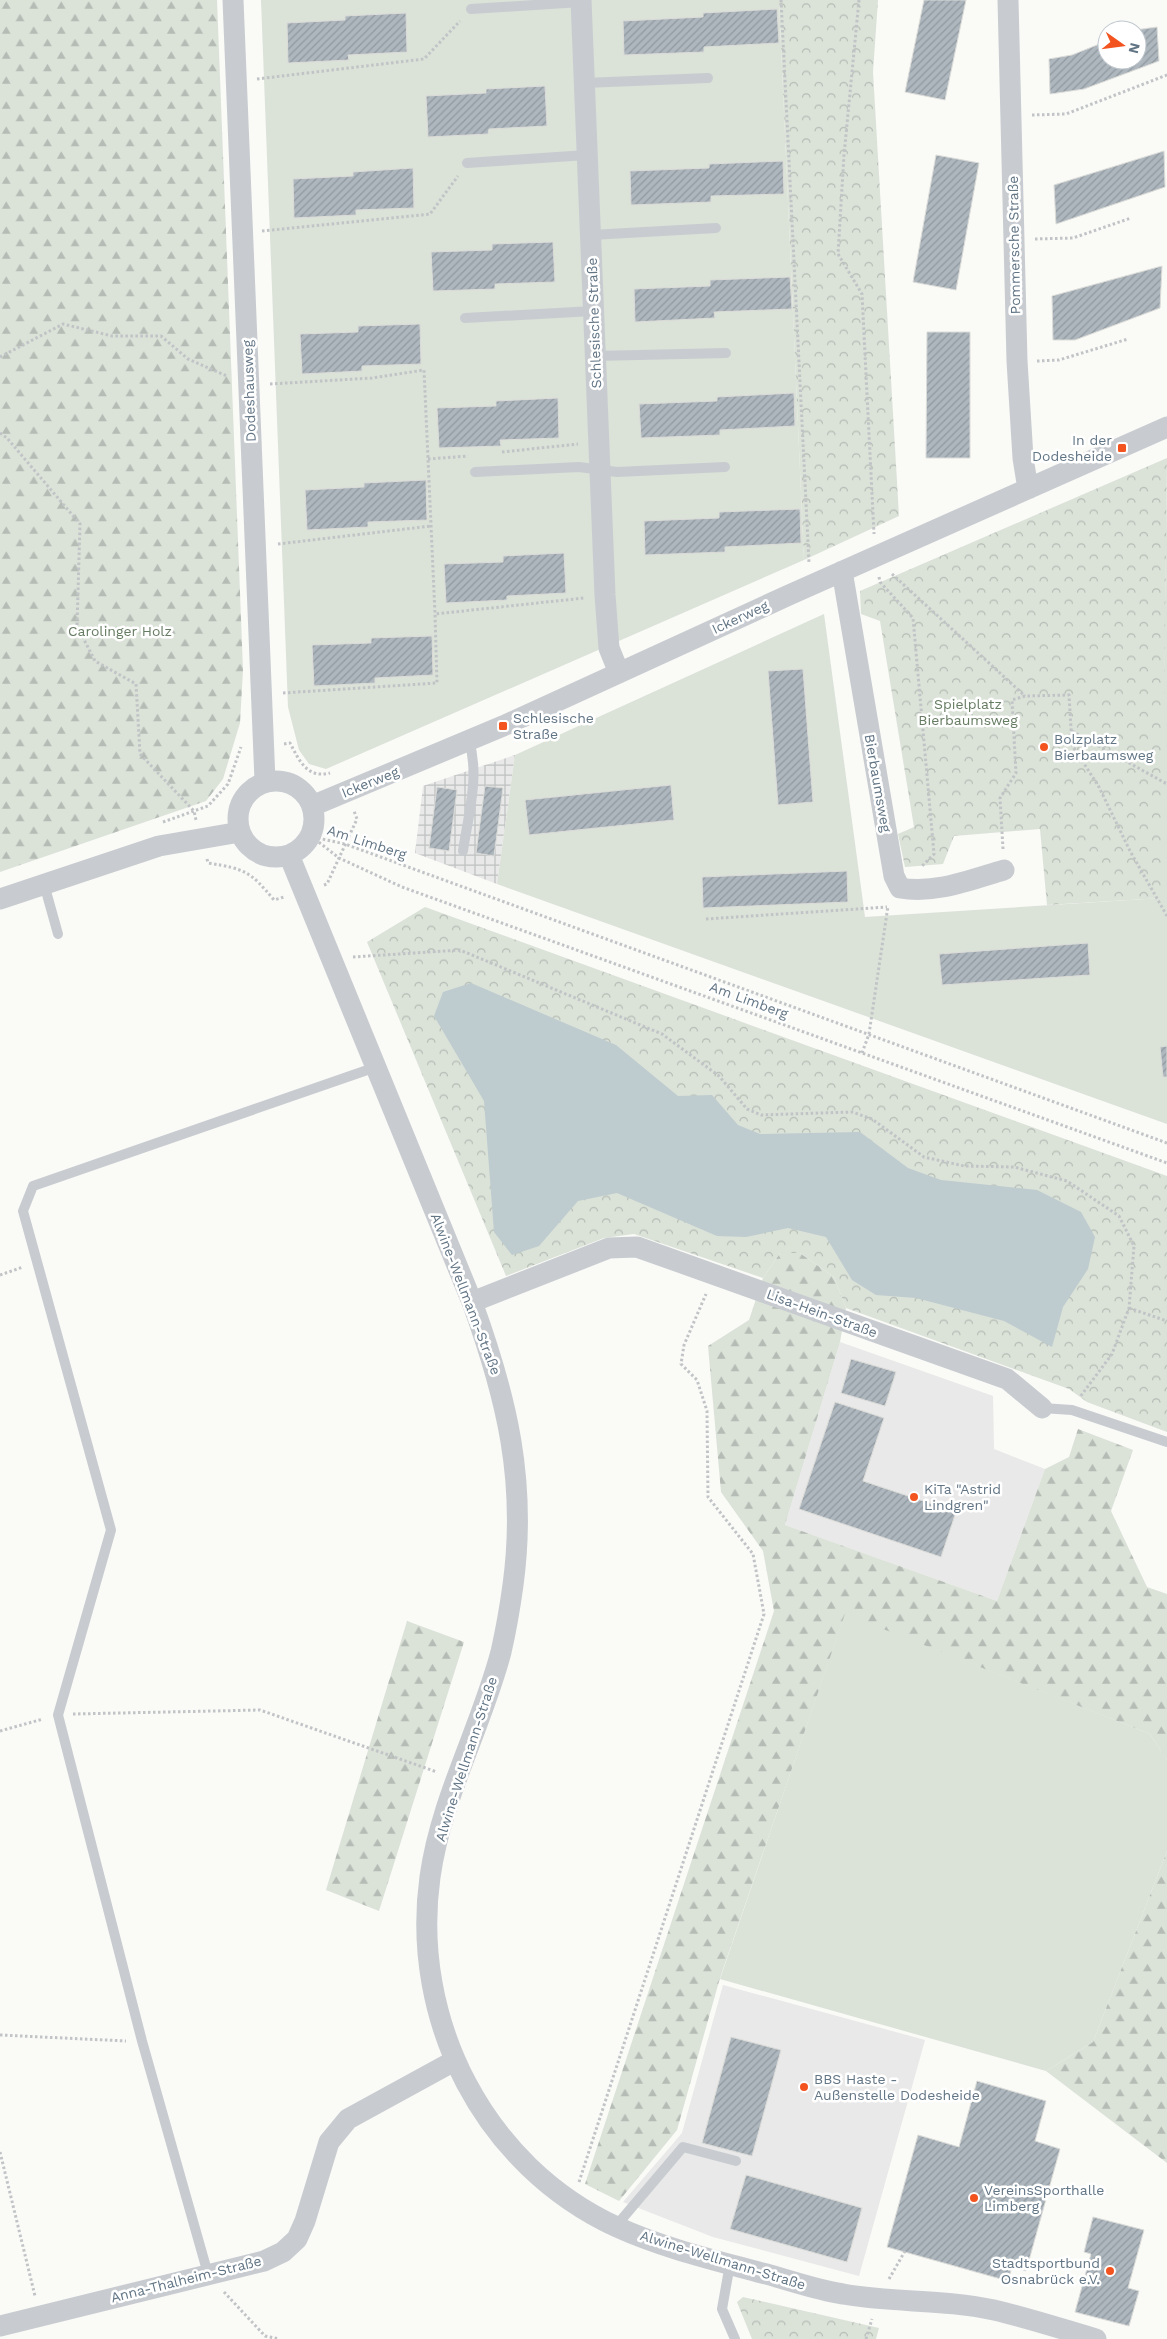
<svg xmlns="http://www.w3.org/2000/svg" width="1167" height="2339" viewBox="0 0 1167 2339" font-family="'Work Sans',sans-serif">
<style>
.built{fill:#e8e9e8}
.industrial{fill:url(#industrial-grid)}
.grass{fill:#dbe2d8}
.forest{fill:url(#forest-firs)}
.park{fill:url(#park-crowns)}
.water{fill:#becbcf}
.building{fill:url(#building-hatch);stroke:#dcdcd9}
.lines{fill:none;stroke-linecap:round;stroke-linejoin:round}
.path{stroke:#c1c4c6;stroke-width:3;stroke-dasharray:2.5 2.5;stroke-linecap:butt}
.service{stroke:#c8ccd0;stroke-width:10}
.minor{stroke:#c8ccd0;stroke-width:21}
.poi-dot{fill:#f3541f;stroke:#fff;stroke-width:2}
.labels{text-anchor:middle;stroke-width:5;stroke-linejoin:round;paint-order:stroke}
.street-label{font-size:14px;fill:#627585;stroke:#fff}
.poi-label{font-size:14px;fill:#627585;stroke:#fff;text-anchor:start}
.park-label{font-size:14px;fill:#667c62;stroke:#fff}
</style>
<defs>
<pattern id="industrial-grid" width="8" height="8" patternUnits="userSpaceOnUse" patternTransform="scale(1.25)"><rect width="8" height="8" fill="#e8e9e8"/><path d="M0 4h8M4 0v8" fill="none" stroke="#bfc1c2"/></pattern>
<pattern id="forest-firs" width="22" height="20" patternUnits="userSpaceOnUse" patternTransform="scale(1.25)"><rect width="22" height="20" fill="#dbe2d8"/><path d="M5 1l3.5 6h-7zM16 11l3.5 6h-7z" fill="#b5bcb5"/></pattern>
<pattern id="park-crowns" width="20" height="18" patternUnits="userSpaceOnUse" patternTransform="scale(1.25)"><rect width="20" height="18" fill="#dbe2d8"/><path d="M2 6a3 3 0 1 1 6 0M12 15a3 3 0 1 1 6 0" fill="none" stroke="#b5bcb5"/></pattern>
<pattern id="building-hatch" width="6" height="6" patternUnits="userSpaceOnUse" patternTransform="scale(1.25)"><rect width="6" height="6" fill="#adb7bd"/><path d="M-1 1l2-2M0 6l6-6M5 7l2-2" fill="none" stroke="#90999f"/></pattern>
</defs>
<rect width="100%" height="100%" fill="#fafaf7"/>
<!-- built -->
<path class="built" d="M 840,1342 L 993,1396 L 994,1449 L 1045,1469 L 997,1601 L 785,1525 Z
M 723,1985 L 925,2040 L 859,2276 L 713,2237 L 623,2202 L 682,2133 Z"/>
<!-- industrial -->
<path class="industrial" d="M 515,755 L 497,884 L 415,853 L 423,786 Z"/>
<!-- grass -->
<path class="grass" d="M 261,0 L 779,0 L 804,560 L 326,769 L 309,764 L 299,750 L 288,707 Z
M 1167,464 L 1167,1124 L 497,884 L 515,755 L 824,614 L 865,917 L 1161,898 Z
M 845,1613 L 1150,1734 L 1167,1760 L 1167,1851 L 1093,2042 L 1046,2071 L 720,1979 Z"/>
<!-- forest -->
<path class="forest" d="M 0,0 L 217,0 L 243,670 L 240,723 L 223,779 L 206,801 L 0,872 Z
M 780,1253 L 800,1253 L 834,1277 L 846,1308 L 840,1342 L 785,1525 L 997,1601 L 1045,1469 L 1069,1457 L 1078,1429 L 1133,1450 L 1111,1511 L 1147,1587 L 1167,1594 L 1167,1760 L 1150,1734 L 845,1614 L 720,1978 L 677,2130 L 619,2201 L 585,2184 L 774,1611 L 763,1551 L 721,1492 L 708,1346 L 749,1320 L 763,1278 Z
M 407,1621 L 464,1642 L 379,1911 L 326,1890 Z
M 1167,1851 L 1167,2163 L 1046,2071 L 1093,2042 Z"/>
<!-- park -->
<path class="park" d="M 779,0 L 878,0 L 873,72 L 899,516 L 804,560 Z
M 1167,458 L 1162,898 L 1047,905 L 1040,829 L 954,836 L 943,864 L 905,867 L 898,834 L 914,827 L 880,621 L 861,614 L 860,591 Z
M 425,907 L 1167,1176 L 1167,1432 L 1087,1402 L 1069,1389 L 846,1308 L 834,1277 L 800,1253 L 780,1253 L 763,1278 L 634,1234 L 604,1238 L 506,1276 L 367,942 Z
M 743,2297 L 879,2328 L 876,2339 L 752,2339 L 737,2302 Z"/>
<!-- water -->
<path class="water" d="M 471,983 L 616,1045 L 678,1096 L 712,1095 L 738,1125 L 760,1134 L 860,1132 L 908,1168 L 941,1180 L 1037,1190 L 1081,1212 L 1095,1237 L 1088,1269 L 1063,1307 L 1052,1347 L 1004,1321 L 916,1298 L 876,1295 L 852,1280 L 826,1237 L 788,1228 L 746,1237 L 717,1236 L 617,1193 L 578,1201 L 539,1246 L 512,1255 L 494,1232 L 484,1101 L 434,1016 L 443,992 Z"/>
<!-- building -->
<path class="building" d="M 924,0 L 966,0 L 945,100 L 905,92 Z
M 777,9 L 779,43 L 704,47 L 704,52 L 624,55 L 623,21 L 703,17 L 703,13 Z
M 406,13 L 407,52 L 348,55 L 349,60 L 288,63 L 287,23 L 345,20 L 345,16 Z
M 1157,27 L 1159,61 L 1084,89 L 1050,94 L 1049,59 L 1072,55 L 1107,41 L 1107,60 L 1137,60 L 1135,30 Z
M 545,86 L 547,126 L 489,129 L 488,134 L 428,137 L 426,96 L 486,93 L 486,89 Z
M 1164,151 L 1165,187 L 1056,224 L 1054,185 Z
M 936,155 L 979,163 L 956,290 L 913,282 Z
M 783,161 L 784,194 L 711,196 L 711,202 L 631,205 L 630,171 L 709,168 L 709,164 Z
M 413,168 L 414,208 L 356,210 L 356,215 L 294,218 L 293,179 L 353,176 L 353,172 Z
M 553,242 L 555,282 L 495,284 L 495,289 L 433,291 L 431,252 L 492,250 L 492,244 Z
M 1162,266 L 1160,308 L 1075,340 L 1053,340 L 1052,296 Z
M 790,277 L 792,309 L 714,312 L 715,318 L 635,322 L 634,289 L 710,286 L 710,280 Z
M 420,324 L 421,364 L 362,366 L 362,371 L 302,374 L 300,334 L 358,332 L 358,326 Z
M 927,332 L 970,332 L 970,458 L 926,458 Z
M 794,393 L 795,426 L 720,430 L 720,435 L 641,438 L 639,404 L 717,401 L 717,397 Z
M 558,398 L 559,438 L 500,440 L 501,446 L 439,448 L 437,408 L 496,406 L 496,401 Z
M 426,480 L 427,520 L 368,522 L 368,527 L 307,530 L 305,490 L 364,487 L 364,483 Z
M 800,509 L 801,543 L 725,547 L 725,552 L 645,555 L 644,521 L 719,518 L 719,512 Z
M 564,553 L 566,593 L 507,596 L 507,600 L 446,603 L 444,564 L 503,562 L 503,556 Z
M 432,636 L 433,675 L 375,678 L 375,683 L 314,686 L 312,645 L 371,643 L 371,638 Z
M 803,669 L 813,802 L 778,805 L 768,671 Z
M 671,785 L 674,820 L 529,835 L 525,800 Z
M 485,786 L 503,788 L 494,856 L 476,853 Z
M 437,787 L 457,790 L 449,851 L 429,848 Z
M 847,871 L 848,902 L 703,908 L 702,877 Z
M 1088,943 L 1090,975 L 942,985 L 939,954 Z
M 1167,1046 L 1167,1077 L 1163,1077 L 1160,1047 Z
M 851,1359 L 896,1372 L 885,1406 L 841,1393 Z
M 835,1402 L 884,1418 L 863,1481 L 956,1512 L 941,1557 L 799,1509 Z
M 731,2037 L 781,2050 L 752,2156 L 702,2143 Z
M 977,2081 L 1046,2101 L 1035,2141 L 1060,2149 L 1026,2271 L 1012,2267 L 1008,2281 L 887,2247 L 918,2135 L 959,2147 Z
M 746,2175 L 862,2208 L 847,2262 L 730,2229 Z
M 1093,2217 L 1144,2230 L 1128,2288 L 1139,2291 L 1129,2326 L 1075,2312 L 1091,2254 L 1084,2252 Z"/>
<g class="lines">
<!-- path -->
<path class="path" d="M 781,0 L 809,563
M 859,0 L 844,155 L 838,254 L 862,294 L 874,534
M 257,79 L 424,59 L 460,21
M 1032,115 L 1066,114 L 1167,75
M 262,231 L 430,214 L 458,176
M 1035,239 L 1073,238 L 1131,218
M 0,357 L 63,324 L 112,336 L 161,336 L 188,359 L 227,376
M 1037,361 L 1059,360 L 1128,339
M 270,384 L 372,378 L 424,370 L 435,614
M 0,433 L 7,438 L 80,524 L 77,626 L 95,661 L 136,684 L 140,754 L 194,811 L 196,820
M 502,452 L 578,444
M 428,459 L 468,456
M 278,544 L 431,526
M 892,574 L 1025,696
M 879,577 L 880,582 L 913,618 L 934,854 L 921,867
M 283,693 L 437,683 L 435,614 L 584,598
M 1072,731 L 1167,784
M 284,744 L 290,743 C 299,760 307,779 330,773
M 163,822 L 208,806 L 228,784 L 241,747
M 311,836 L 339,858 L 402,887 L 1167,1163
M 313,837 L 345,844 L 1167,1143
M 1003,849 L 1000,798 L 1016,773 L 1012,700 L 1025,696 L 1069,695 L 1072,745 L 1099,787 L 1130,851 L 1167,916
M 207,859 L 208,863 C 245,869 250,871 274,900 L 284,897
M 324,885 L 327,884 L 357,819 L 354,811
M 706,919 L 887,907
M 353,957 L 460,950 L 662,1034 L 719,1076 L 747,1109 L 761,1115 L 852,1112 L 872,1119 L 924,1157 L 964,1166 L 1014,1167 L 1067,1181 L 1119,1216 L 1134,1246 L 1129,1308 L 1112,1354 L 1080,1397
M 862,1053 L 869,1034 L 888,906
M 0,1275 L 23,1267
M 1129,1308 L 1167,1321
M 73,1714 L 260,1710 L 437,1772
M 0,1731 L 43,1719
M 0,2035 L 126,2041
M 0,2152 L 35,2296
M 579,2182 L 764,1614 L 753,1554 L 708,1497 L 707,1411 L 697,1380 L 681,1364 L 684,1345 L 706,1294
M 889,2279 L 905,2251
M 224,2292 L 265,2336 L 279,2339
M 866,2339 L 872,2319"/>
<!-- service -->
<path class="service" d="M 471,9 L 581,2
M 584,83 L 708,78
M 467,163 L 587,155
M 591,235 L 716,228
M 465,318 L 593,311
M 595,356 L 726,353
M 475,472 L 579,467 L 617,472 L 725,467
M 463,851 C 468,816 480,776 469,741
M 44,884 L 58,934
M 1042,1408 L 1072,1410 L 1167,1442
M 616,2226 L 683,2147 L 736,2161
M 730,2264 L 722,2309 L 735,2339
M 208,2274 L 142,2041 L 58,1715 L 111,1530 L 23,1211 L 33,1186 L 376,1067"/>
<!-- minor -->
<path class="minor" d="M 233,0 L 265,781
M 581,0 L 605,595 L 609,648 L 619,673
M 1008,0 L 1017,361 L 1023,458 L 1028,489
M 842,571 L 894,876 L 900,888 C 936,894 970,880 1004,870
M238 819a38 38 0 1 1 76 0a38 38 0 1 1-76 0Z
M 312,806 L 503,726 L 789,595 L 1167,427
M 289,855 L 472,1302 C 507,1398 527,1482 513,1585 C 510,1607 506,1630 501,1652 C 481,1728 441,1798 430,1877 C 410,2020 484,2166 617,2227 C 663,2248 714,2260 762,2273 C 789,2280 816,2290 843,2294 C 893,2303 944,2299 994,2310 C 1028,2318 1062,2329 1096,2339
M 0,899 L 159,846 L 240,832
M 472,1302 L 609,1248 L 637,1247 L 1007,1379 L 1042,1408
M 0,2326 L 264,2261 L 283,2252 L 297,2239 L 305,2221 L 329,2142 L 348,2119 L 454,2061"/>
</g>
<!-- markers -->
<g class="poi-dot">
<rect x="1117" y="443" width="10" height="10" rx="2.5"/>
<rect x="498" y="721" width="10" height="10" rx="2.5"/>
<circle cx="1044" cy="747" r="5"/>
<circle cx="914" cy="1497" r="5"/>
<circle cx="804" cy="2087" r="5"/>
<circle cx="974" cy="2198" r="5"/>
<circle cx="1110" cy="2271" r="5"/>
</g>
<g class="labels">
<!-- street labels -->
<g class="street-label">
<text transform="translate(1014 245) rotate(-91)" y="5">Pommersche Straße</text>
<text transform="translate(594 323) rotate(-92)" y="5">Schlesische Straße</text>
<text transform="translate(249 391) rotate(-92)" y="5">Dodeshausweg</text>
<text transform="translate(740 617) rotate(-25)" y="5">Ickerweg</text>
<text transform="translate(370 782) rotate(-22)" y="5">Ickerweg</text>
<text transform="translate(878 783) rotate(80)" y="5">Bierbaumsweg</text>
<text transform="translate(367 842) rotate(18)" y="5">Am Limberg</text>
<text transform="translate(749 1000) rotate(20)" y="5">Am Limberg</text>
<text transform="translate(466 1294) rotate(69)" y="5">Alwine-Wellmann-Straße</text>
<text transform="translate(822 1313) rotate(20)" y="5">Lisa-Hein-Straße</text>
<text transform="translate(466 1759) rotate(-72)" y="5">Alwine-Wellmann-Straße</text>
<text transform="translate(723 2260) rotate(17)" y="5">Alwine-Wellmann-Straße</text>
<text transform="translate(186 2279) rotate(-14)" y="5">Anna-Thalheim-Straße</text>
</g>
<!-- poi labels -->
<g class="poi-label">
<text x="1112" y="445" text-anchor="end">In der<tspan x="1112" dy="16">Dodesheide</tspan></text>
<text x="513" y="723">Schlesische<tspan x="513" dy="16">Straße</tspan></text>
<text x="1054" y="744">Bolzplatz<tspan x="1054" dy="16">Bierbaumsweg</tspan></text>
<text x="924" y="1494">KiTa "Astrid<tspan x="924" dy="16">Lindgren"</tspan></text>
<text x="814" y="2084">BBS Haste -<tspan x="814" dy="16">Außenstelle Dodesheide</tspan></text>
<text x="984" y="2195">VereinsSporthalle<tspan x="984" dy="16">Limberg</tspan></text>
<text x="1100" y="2268" text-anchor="end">Stadtsportbund<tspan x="1100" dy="16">Osnabrück e.V.</tspan></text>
</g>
<!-- park labels -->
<g class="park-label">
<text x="120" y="636">Carolinger Holz</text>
<text x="968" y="709">Spielplatz<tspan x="968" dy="16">Bierbaumsweg</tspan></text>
</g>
</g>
<!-- north arrow -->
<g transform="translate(1122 45) rotate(104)"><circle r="24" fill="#ffffff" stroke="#c0c8ce"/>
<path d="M0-4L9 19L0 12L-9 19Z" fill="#f3541f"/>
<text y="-8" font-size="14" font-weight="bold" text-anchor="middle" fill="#627585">N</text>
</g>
</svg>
